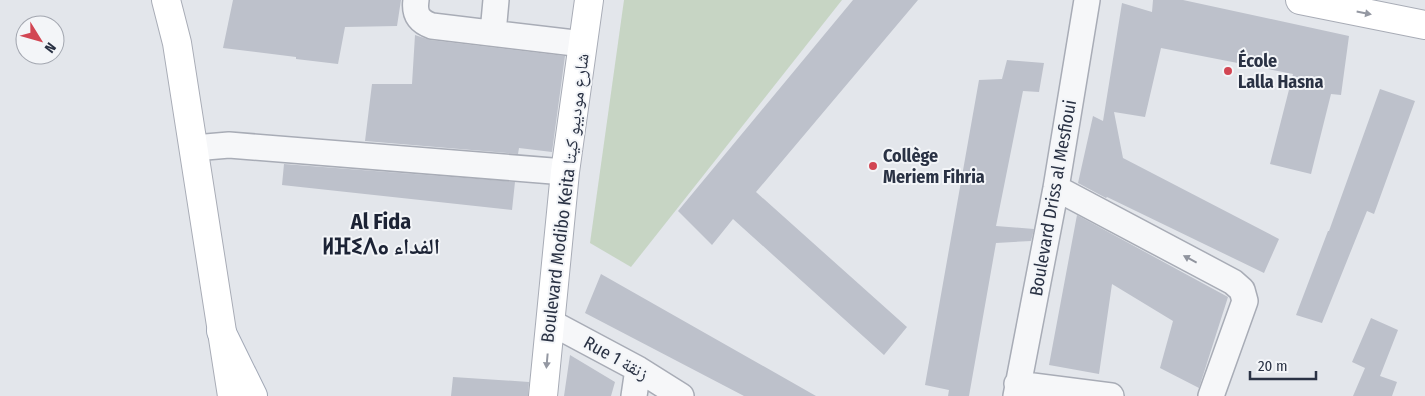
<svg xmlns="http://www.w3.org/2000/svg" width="1425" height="396" viewBox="0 0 1425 396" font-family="'Fira Sans Condensed','Noto Naskh Arabic','Noto Sans Tifinagh',sans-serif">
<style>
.green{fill:#c7d5c4}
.building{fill:#bdc1cb}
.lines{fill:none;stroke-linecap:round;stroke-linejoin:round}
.street-casing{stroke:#a8acb6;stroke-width:28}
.secondary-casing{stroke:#a8acb6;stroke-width:30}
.primary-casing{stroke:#a2a9b7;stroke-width:30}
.street{stroke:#f6f7f9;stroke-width:25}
.secondary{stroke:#fff;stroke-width:28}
.primary{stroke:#fff;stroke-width:28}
.oneway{fill:#9498a2}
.oneway2{fill:#90949e}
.poi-dot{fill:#d24653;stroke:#f3f5f8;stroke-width:2}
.labels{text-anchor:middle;stroke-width:4;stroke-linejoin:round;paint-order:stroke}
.poi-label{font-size:18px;font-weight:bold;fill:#2a3244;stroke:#f3f5f8;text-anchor:start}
.street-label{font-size:18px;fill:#2a3244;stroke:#f3f5f8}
.district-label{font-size:22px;font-weight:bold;fill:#1c2335;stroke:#f3f5f8}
</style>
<rect width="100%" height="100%" fill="#e3e6eb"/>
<!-- green -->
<path class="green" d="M 624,0 L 842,0 L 631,267 L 590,243 Z"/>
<!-- building -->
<path class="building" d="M 233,0 L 401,0 L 397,26 L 345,27 L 338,64 L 296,59 L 296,57 L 223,48 Z
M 853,0 L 918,0 L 756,192 L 907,327 L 884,355 L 733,219 L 712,245 L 678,211 Z
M 1153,0 L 1183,0 L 1349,36 L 1341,95 L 1331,94 L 1311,174 L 1270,164 L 1293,74 L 1161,48 L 1145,117 L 1114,112 L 1123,158 L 1279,239 L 1264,273 L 1107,197 L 1106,198 L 1078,183 L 1093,116 L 1103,121 L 1122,3 L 1152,12 Z
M 415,35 L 430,40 L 565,56 L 552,152 L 519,148 L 518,154 L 365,141 L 372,84 L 412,84 Z
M 1007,60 L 1044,63 L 1039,92 L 1023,91 L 996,226 L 1034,229 L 1031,241 L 996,243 L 969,396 L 948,396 L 949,390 L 925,385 L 979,80 L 1002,79 Z
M 1380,89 L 1415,101 L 1374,214 L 1367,211 L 1322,323 L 1296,315 L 1328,231 L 1329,231 Z
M 284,164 L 515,182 L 512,210 L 282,185 Z
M 1077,215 L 1228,297 L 1199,388 L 1160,368 L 1173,321 L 1112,284 L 1099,374 L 1049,365 Z
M 601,274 L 816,396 L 744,396 L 585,313 Z
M 1371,318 L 1398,330 L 1380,376 L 1397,382 L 1392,396 L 1353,396 L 1365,368 L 1352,362 Z
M 570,355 L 615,382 L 611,396 L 564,396 Z
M 453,377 L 529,382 L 528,396 L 451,396 Z"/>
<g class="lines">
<!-- street casing -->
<g class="street-casing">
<path id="street" d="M 416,0 C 414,14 418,21 432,26 L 583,44
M 493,33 L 496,0
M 194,148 L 229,145 L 565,172
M 1056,188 L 1233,282 L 1242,290 L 1245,301 L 1211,396
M 550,322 L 638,369 L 681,396
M 1017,384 L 1111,396
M 634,396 L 638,369
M 1016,396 L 1056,188 L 1087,0"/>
</g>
<!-- secondary casing -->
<g class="secondary-casing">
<path id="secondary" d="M 166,0 L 177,43 L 232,396
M 1300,0 L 1425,25
M 543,396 L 565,172 L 589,0"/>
</g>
<!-- primary casing -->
<g class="primary-casing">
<path id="primary" d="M 221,331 L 253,396"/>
</g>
<!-- street -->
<use href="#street" class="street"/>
<!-- secondary -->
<use href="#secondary" class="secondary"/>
<!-- primary -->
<use href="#primary" class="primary"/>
</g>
<!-- one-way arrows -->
<defs><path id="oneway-solid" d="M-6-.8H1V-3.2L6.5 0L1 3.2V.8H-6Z" transform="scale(1.25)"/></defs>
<g class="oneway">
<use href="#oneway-solid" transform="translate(1364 13) rotate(11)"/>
<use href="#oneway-solid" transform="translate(547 361) rotate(95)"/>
</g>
<use class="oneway2" href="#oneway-solid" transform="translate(1190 259) rotate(-152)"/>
<!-- markers -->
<g class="poi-dot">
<circle cx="1228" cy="71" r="5"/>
<circle cx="873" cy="166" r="5"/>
</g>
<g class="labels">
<!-- poi labels -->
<g class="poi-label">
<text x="1238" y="67">École<tspan x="1238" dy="21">Lalla Hasna</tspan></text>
<text x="883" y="162">Collège<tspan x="883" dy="21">Meriem Fihria</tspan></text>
</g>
<!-- street labels -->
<g class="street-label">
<text transform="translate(565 198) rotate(-83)" y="6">Boulevard Modibo Keita شارع موديبو كيتا</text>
<text transform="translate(1053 198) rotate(-80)" y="6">Boulevard Driss al Mesfioui</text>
<text transform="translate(616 358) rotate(29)" y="6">Rue 1 زنقة</text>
</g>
<!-- district labels -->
<g class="district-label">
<text x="381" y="229">Al Fida<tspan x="381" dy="25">ⵍⴼⵉⴷⴰ الفداء</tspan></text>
</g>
</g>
<!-- north arrow -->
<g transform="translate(40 40) rotate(127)"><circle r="24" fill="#f3f5f8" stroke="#a3a7b0"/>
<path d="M0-4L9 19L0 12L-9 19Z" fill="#d24653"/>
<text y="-8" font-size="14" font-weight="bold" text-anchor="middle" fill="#2a3244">N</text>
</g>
<!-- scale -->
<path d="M1250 371v8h66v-8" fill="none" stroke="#2a3244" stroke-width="2.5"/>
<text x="1258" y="371" font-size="15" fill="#2a3244" stroke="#f3f5f8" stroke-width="4" paint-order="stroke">20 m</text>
</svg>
